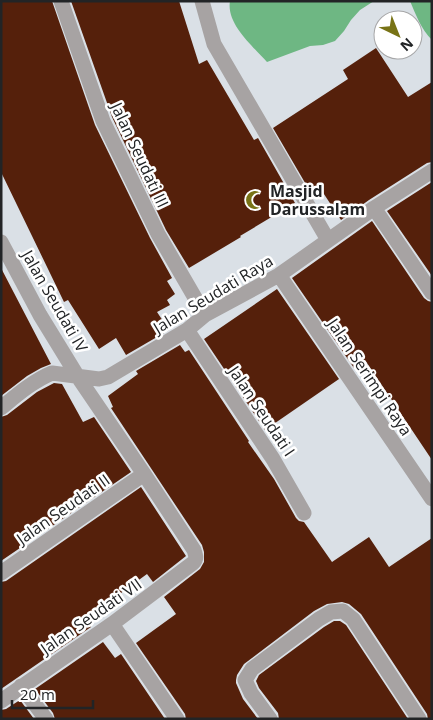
<svg xmlns="http://www.w3.org/2000/svg" width="433" height="720" viewBox="0 0 433 720" font-family="'Open Sans',sans-serif">
<style>
.forest{fill:#6eb783}
.building{fill:#55200b}
.lines{fill:none;stroke-linecap:round;stroke-linejoin:round}
.minor{stroke:#a7a3a3;stroke-width:15}
.labels{text-anchor:middle;stroke-width:5;stroke-linejoin:round;paint-order:stroke}
.street-label{font-size:16px;fill:#222426;stroke:#fff}
.poi-label{font-size:16px;font-weight:bold;fill:#222426;stroke:#fff;text-anchor:start}
</style>
<rect width="100%" height="100%" fill="#dae0e6"/>
<!-- forest -->
<path class="forest" d="M 230,1 L 374,1 L 360,10 L 351,20 L 344,31 L 335,41 L 323,45 L 310,46 L 267,62 C 253,46 226,24 230,1 Z
M 410,1 L 432,1 L 432,40 C 421,29 416,15 410,1 Z"/>
<!-- building -->
<path class="building" d="M 1,1 L 52,1 L 95,125 L 150,238 L 172,278 L 167,281 L 175,294 L 167,300 L 170,305 L 157,312 L 169,330 L 126,355 L 116,338 L 99,349 L 68,300 L 64,302 L 1,172 Z
M 71,1 L 179,1 L 199,64 L 207,60 L 254,140 L 258,138 L 295,203 L 240,236 L 241,237 L 189,268 L 166,230 L 112,117 Z
M 376,48 L 408,97 L 432,82 L 432,162 L 427,163 L 369,200 L 341,220 L 320,188 L 311,193 L 273,128 L 348,79 L 343,70 Z
M 432,182 L 432,276 L 387,211 Z
M 372,221 L 424,298 L 428,301 L 432,302 L 432,460 L 365,360 L 354,368 L 292,278 Z
M 1,268 L 51,364 L 41,368 L 27,376 L 1,396 Z
M 277,289 L 339,379 L 265,430 L 204,339 Z
M 180,345 L 185,352 L 189,350 L 249,441 L 248,442 L 274,479 L 296,518 L 299,521 L 304,522 L 332,562 L 369,537 L 389,567 L 432,538 L 432,719 L 428,719 L 427,714 L 361,614 L 349,604 L 342,602 L 327,604 L 314,611 L 244,664 L 237,675 L 236,680 L 236,683 L 243,699 L 258,719 L 186,719 L 185,714 L 136,643 L 176,614 L 164,597 L 200,569 L 204,562 L 204,552 L 202,545 L 111,408 L 113,407 L 108,396 L 138,374 L 136,371 Z
M 54,383 L 62,384 L 83,422 L 94,417 L 131,472 L 1,561 L 1,417 L 7,415 L 37,392 Z
M 141,487 L 186,556 L 153,582 L 147,574 L 121,593 L 85,619 L 91,627 L 1,689 L 1,582 L 6,581 Z
M 334,621 L 340,621 L 346,625 L 408,719 L 279,719 L 278,713 L 259,688 L 256,681 L 259,675 L 324,627 Z
M 103,642 L 115,658 L 121,654 L 165,719 L 55,719 L 53,713 L 35,689 Z
M 20,700 L 34,719 L 1,719 L 1,710 L 6,709 Z"/>
<g class="lines">
<!-- minor -->
<path class="minor" d="M 61,1 L 103,121 L 158,234 L 205,315
M 202,1 L 214,44 L 328,240
M 374,208 L 432,293
M 1,242 L 40,315 L 78,377 L 144,474 L 194,550 C 196,556 197,559 193,563 L 112,624 L 1,701
M 279,275 L 432,499
M 187,330 L 273,459 L 304,513
M 1,408 C 17,395 33,381 52,373 L 99,379 L 108,377 L 187,330 L 205,315 L 279,275 L 374,208 L 432,171
M 1,573 L 144,474
M 112,624 L 177,719
M 21,686 L 46,719
M 270,719 L 251,693 L 245,680 L 252,669 L 319,619 L 331,612 L 343,611 L 353,619 L 419,719"/>
</g>
<!-- icons -->
<defs>
<g id="mosque-bare" transform="scale(1.5)"><path d="M3.5-4.9A6 6 0 1 0 3.5 4.9A5 5 0 1 1 3.5-4.9Z" fill="#787316" stroke="#fff" stroke-width="2.5" paint-order="stroke"/></g>
</defs>
<g fill-rule="evenodd">
<use href="#mosque-bare" x="255" y="200"/>
</g>
<g class="labels">
<!-- street labels -->
<g class="street-label">
<text transform="translate(140 155) rotate(65)" y="6">Jalan Seudati III</text>
<text transform="translate(213 294) rotate(-31)" y="6">Jalan Seudati Raya</text>
<text transform="translate(55 301) rotate(60)" y="6">Jalan Seudati IV</text>
<text transform="translate(370 377) rotate(56)" y="6">Jalan Serimpi Raya</text>
<text transform="translate(262 411) rotate(56)" y="6">Jalan Seudati I</text>
<text transform="translate(63 509) rotate(-35)" y="6">Jalan Seudati II</text>
<text transform="translate(91 616) rotate(-35)" y="6">Jalan Seudati VII</text>
</g>
<!-- poi labels -->
<g class="poi-label">
<text x="270" y="197">Masjid<tspan x="270" dy="18">Darussalam</tspan></text>
</g>
</g>
<!-- border -->
<rect width="433" height="720" fill="none" stroke="#222426" stroke-width="5"/>
<!-- north arrow -->
<g transform="translate(398 35) rotate(137)"><circle r="24" fill="#ffffff" stroke="#a7a7a8"/>
<path d="M0-4L9 19L0 12L-9 19Z" fill="#787316"/>
<text y="-8" font-size="14" font-weight="bold" text-anchor="middle" fill="#222426">N</text>
</g>
<!-- scale -->
<path d="M12 700v8h81v-8" fill="none" stroke="#222426" stroke-width="2.5"/>
<text x="20" y="700" font-size="15" fill="#222426" stroke="#ffffff" stroke-width="4" paint-order="stroke">20 m</text>
</svg>
